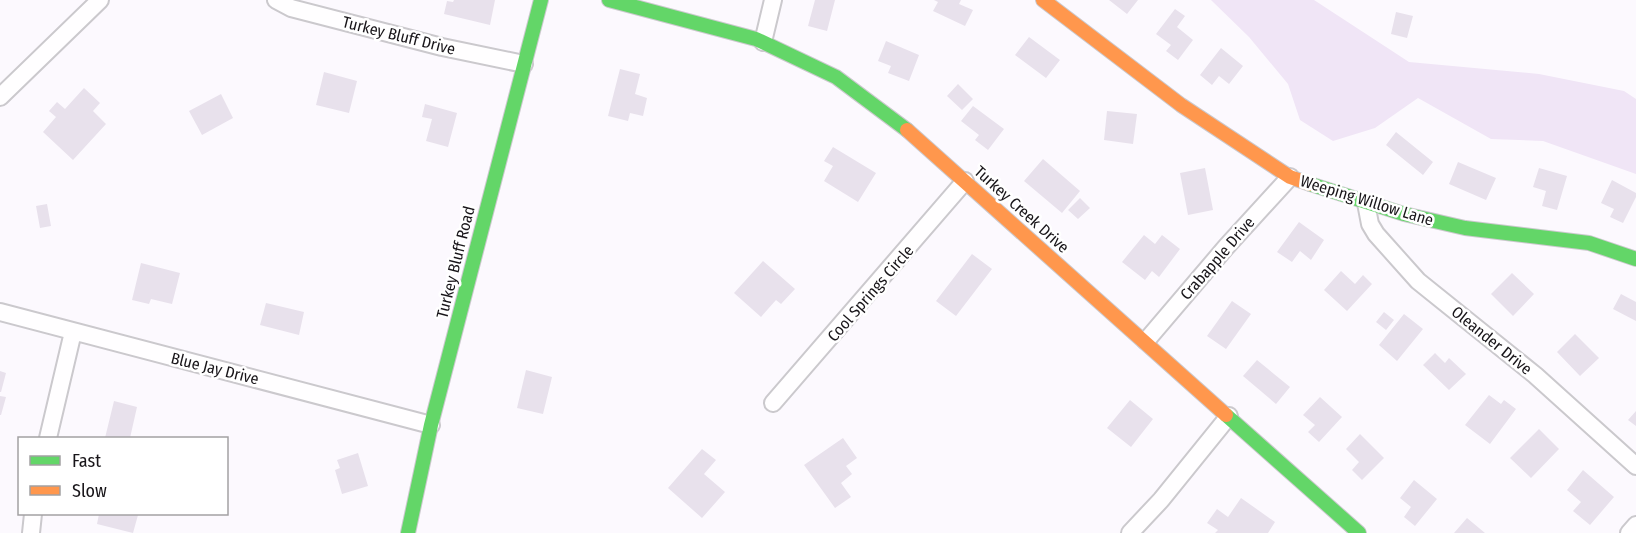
<svg xmlns="http://www.w3.org/2000/svg" width="1636" height="533" viewBox="0 0 1636 533" font-family="'Fira Sans Condensed',sans-serif">
	<rect width="100%" height="100%" fill="#fcf9fe"/>
	<path fill="#f0e5f6" d="M1211,0H1314L1409,62L1539,74L1624,91L1636,99V174L1543,141L1491,139L1418,98L1375,128L1333,141L1300,120L1288,84L1249,37Z"/>
	<path fill="#e8e1ec" d="M454,0H495L490,25L444,14L447,1L453,2Z
		M815,0H835L827,31L808,26Z
		M934,0H961L959,4L973,10L965,26L933,11L938,2Z
		M1109,0H1138L1127,14Z
		M1175,9L1185,16L1177,27L1193,40L1178,60L1166,51L1171,45L1156,34Z
		M1396,12L1413,16L1407,38L1391,34Z
		M1029,37L1060,60L1046,78L1015,55Z
		M886,41L919,55L909,81L888,73L891,66L878,61Z
		M1221,48L1243,66L1229,84L1219,76L1212,85L1200,75Z
		M620,69L640,74L635,94L647,98L643,116L630,113L628,121L608,116Z
		M324,72L357,81L349,113L316,105Z
		M958,84L973,99L962,110L947,96Z
		M84,88L100,103L93,111L106,124L73,160L43,132L56,117L49,111L57,102L65,109Z
		M221,94L233,118L202,135L189,111Z
		M425,104L457,113L448,147L426,141L432,119L422,117Z
		M973,106L1004,129L988,150L975,140L979,135L961,121Z
		M1107,111L1137,114L1133,144L1104,140Z
		M1396,132L1433,162L1423,175L1386,145Z
		M833,147L876,173L858,202L824,181L833,166L824,161Z
		M1043,159L1080,191L1062,213L1024,181Z
		M1458,162L1496,178L1486,200L1449,184Z
		M1205,168L1213,210L1188,215L1180,173Z
		M1539,168L1567,176L1557,210L1542,206L1546,191L1533,187Z
		M1612,180L1636,193V197L1623,223L1610,217L1614,209L1601,203Z
		M1080,198L1090,208L1078,219L1068,210Z
		M47,204L51,226L40,228L36,206Z
		M1299,222L1324,240L1311,260L1300,251L1292,262L1277,252Z
		M1144,235L1155,244L1162,235L1180,249L1159,277L1152,271L1145,280L1122,262Z
		M972,254L992,269L956,316L936,301Z
		M763,261L795,289L781,304L776,300L761,317L734,293Z
		M141,263L180,273L172,304L151,299L149,304L132,300Z
		M1341,271L1355,284L1363,275L1372,284L1347,311L1324,290Z
		M1512,273L1534,294L1513,316L1491,294Z
		M1621,294L1636,302V321L1613,309Z
		M1232,301L1251,314L1226,349L1207,336Z
		M266,303L304,312L299,335L260,325Z
		M1384,312L1394,320L1386,330L1376,322Z
		M1404,314L1423,329L1397,361L1379,345Z
		M1575,334L1599,358L1580,376L1557,352Z
		M1435,353L1445,363L1449,358L1466,374L1449,390L1423,365Z
		M1257,360L1290,387L1276,404L1243,376Z
		M526,370L552,377L543,414L517,408Z
		M0,371L6,373L1,392H0Z
		M1489,395L1501,404L1504,400L1516,409L1490,444L1465,425Z
		M0,396L6,397L1,415H0Z
		M1320,397L1342,417L1319,442L1308,432L1315,425L1303,415Z
		M1130,400L1153,419L1131,447L1107,428Z
		M114,401L137,407L130,438H105Z
		M1636,411V426L1628,420Z
		M1539,429L1559,449L1531,478L1510,458Z
		M1360,434L1384,458L1362,480L1352,470L1359,462L1346,449Z
		M843,438L857,458L846,466L852,474L841,483L851,497L835,508L804,465Z
		M702,449L716,460L704,474L725,492L702,518L668,488Z
		M358,453L368,486L342,494L335,470L340,468L337,460Z
		M1583,470L1614,497L1590,525L1573,511L1581,502L1567,490Z
		M1414,480L1437,499L1415,526L1404,517L1411,507L1400,498Z
		M1241,498L1275,522L1268,533H1215L1218,530L1207,523L1217,509L1228,517Z
		M99,514L138,515L133,533L97,524Z
		M1467,518L1485,533H1454Z"/>
	<g fill="none" stroke-linecap="round" stroke-linejoin="round">
		<g stroke="#cbc9cd" stroke-width="20">
			<path id="street" d="M276,0L291,8L442,47L524,64
				M763,42L773,0
				M0,97L100,0
				M1366,203L1370,224L1376,234L1418,281L1535,375L1636,466
				M0,312L431,425
				M1146,341L1226,247L1290,177
				M773,403L965,181
				M48,438L73,332
				M31,533L33,514
				M1130,533L1161,500L1229,416
				M1629,533L1636,525"/>
		</g>
		<g stroke="#cbc9cd" stroke-width="16">
			<path id="fast" d="M609,0L756,39L836,77L907,130
				M1310,184L1404,214L1465,228L1589,243L1636,259
				M1226,415L1359,533
				M408,533L431,425L541,0"/>
		</g>
		<g stroke="#cbc9cd" stroke-width="16">
			<path id="slow" d="M1043,0L1181,105L1290,177L1310,184
				M907,130L1226,415"/>
		</g>
		<use href="#street" stroke="#fffeff" stroke-width="16"/>
		<use href="#fast" stroke="#63d668" stroke-width="14"/>
		<use href="#slow" stroke="#ff974d" stroke-width="14"/>
	</g>
	<g text-anchor="middle" stroke-width="5" stroke-linejoin="round" paint-order="stroke">
		<g font-size="16" fill="#181519" stroke="#fff">
			<text transform="translate(399 35) rotate(14)" y="6">Turkey Bluff Drive</text>
			<text transform="translate(1367 200) rotate(17)" y="6">Weeping Willow Lane</text>
			<text transform="translate(1022 209) rotate(42)" y="6">Turkey Creek Drive</text>
			<text transform="translate(1217 258) rotate(-49)" y="6">Crabapple Drive</text>
			<text transform="translate(455 262) rotate(-76)" y="6">Turkey Bluff Road</text>
			<text transform="translate(870 293) rotate(-49)" y="6">Cool Springs Circle</text>
			<text transform="translate(1492 340) rotate(39)" y="6">Oleander Drive</text>
			<text transform="translate(215 368) rotate(14)" y="6">Blue Jay Drive</text>
		</g>
	</g>
	<rect x="18" y="437" width="210" height="78" fill="#ffffff" stroke="#a3a1a3" stroke-width="1.5"/>
	<rect x="30" y="456" width="30" height="9" fill="#63d668" stroke="#a3a1a3" stroke-width="1.5"/>
	<text x="72" y="467" font-size="18" fill="#181519">Fast</text>
	<rect x="30" y="486" width="30" height="9" fill="#ff974d" stroke="#a3a1a3" stroke-width="1.5"/>
	<text x="72" y="497" font-size="18" fill="#181519">Slow</text>
</svg>
